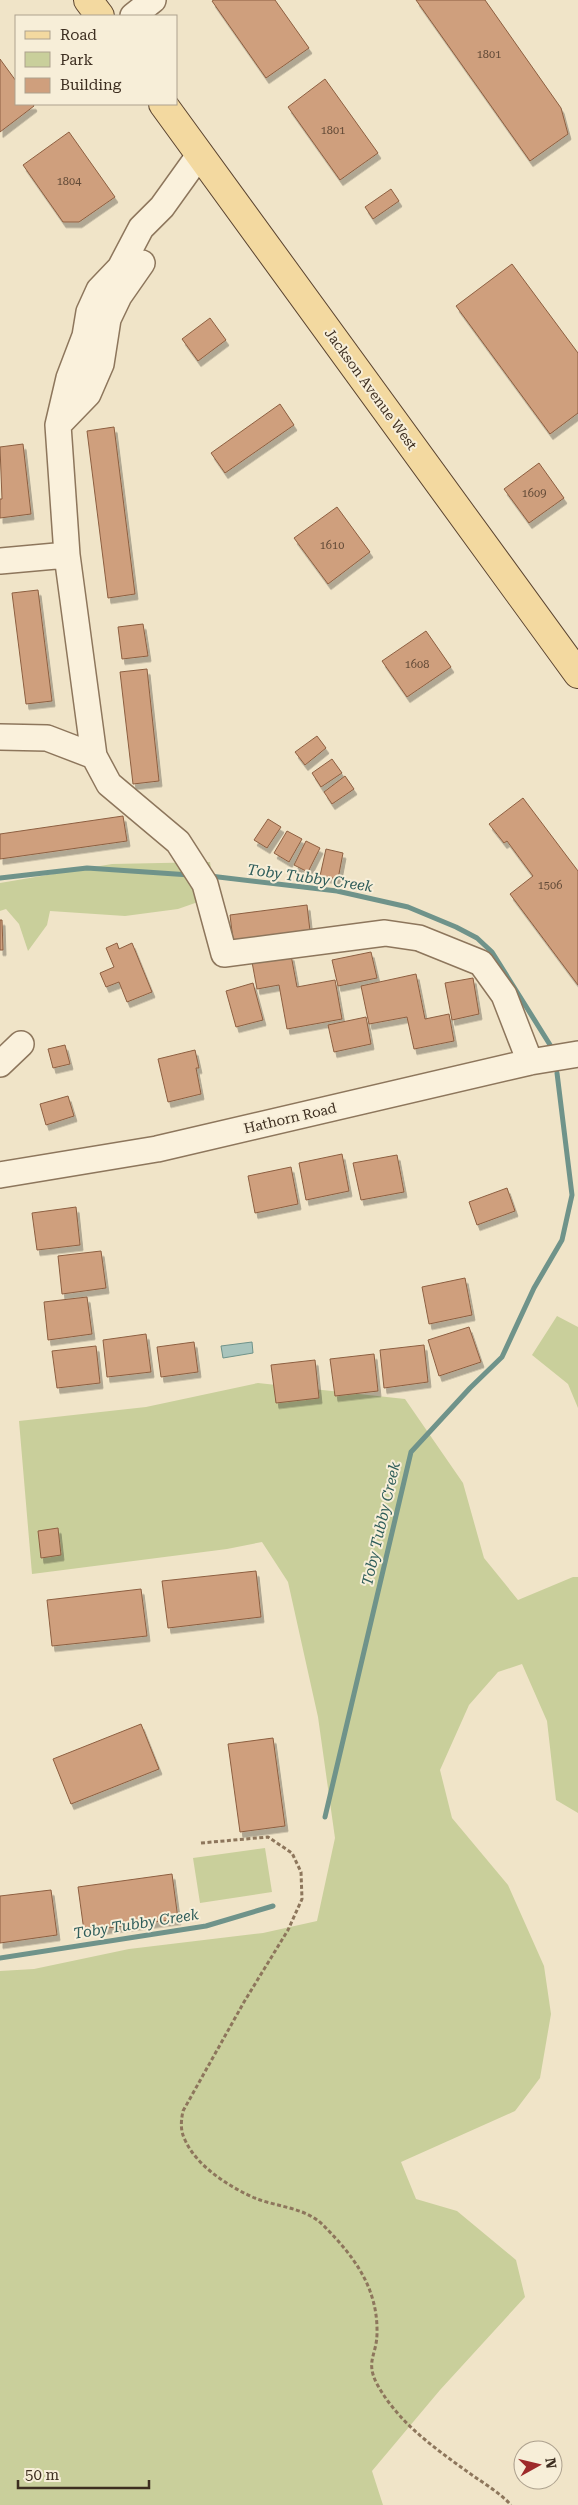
<svg xmlns="http://www.w3.org/2000/svg" width="578" height="2505" viewBox="0 0 578 2505" font-family="'Roboto Serif',serif">
	<defs>
		<filter id="shadow"><feDropShadow dx="3" dy="5.5" stdDeviation="0" flood-color="#0004"/></filter>
	</defs>
	<rect width="100%" height="100%" fill="#f0e4c8"/>
	<path fill="#c9cf9b" d="M210,862L215,896L178,909L125,916L50,911L47,925L28,951L19,924L6,909L0,911V883L112,864Z
		M557,1316L578,1327V1408L568,1384L532,1355Z
		M258,1383L405,1399L463,1483L484,1558L518,1600L573,1577H578V1813L556,1800L547,1721L522,1664L498,1672L469,1705L440,1770L452,1818L508,1885L544,1966L551,2014L540,2078L515,2111L401,2162L416,2199L457,2211L516,2260L525,2297L440,2390L372,2471L383,2505H0V1971L34,1969L129,1949L263,1933L317,1921L335,1838L318,1717L288,1582L262,1542L227,1549L32,1574L19,1421L146,1407Z
		M265,1848L272,1892L200,1903L193,1858Z"/>
	<path fill="#a9c4bc" stroke="#6f938a" d="M252,1342L253,1353L223,1358L221,1346Z"/>
	<g fill="none" stroke-linecap="round" stroke-linejoin="round">
		<path stroke="#6f938a" stroke-width="5" d="M210,876L337,891L408,907L456,927L477,938L492,952L552,1048
			M0,878L87,868L190,875
			M325,1817L411,1452L470,1388L502,1357L534,1288L562,1240L572,1195L557,1073
			M0,1958L206,1926L273,1906"/>
	</g>
	<path fill="#cf9f7d" stroke="#8d5f41" filter="url(#shadow)" d="M214,0H275L309,48L266,78L212,1Z
		M416,0H485L561,108L568,134L530,161Z
		M0,59L16,81V104H33L34,106L0,132Z
		M325,79L378,153L340,180L288,107Z
		M69,132L115,197L79,222H63L23,165Z
		M391,189L399,201L373,219L365,207Z
		M512,264L578,353V413L550,434L456,306Z
		M210,318L226,340L198,361L182,339Z
		M280,404L294,425L225,473L211,453Z
		M114,427L135,594L108,598L87,431Z
		M23,444L31,514L0,518V499H2L0,447Z
		M539,463L564,498L529,523L504,489Z
		M337,507L370,552L328,584L294,538Z
		M38,590L52,701L26,704L12,593Z
		M143,624L148,656L122,659L118,627Z
		M426,631L451,667L407,697L382,661Z
		M147,669L159,781L133,784L120,672Z
		M317,736L326,748L305,765L295,752Z
		M332,759L342,773L321,787L312,773Z
		M345,776L354,789L332,804L324,792Z
		M523,798L578,871V985L510,894L533,876L507,841L504,843L489,824Z
		M123,816L127,841L0,859V834Z
		M268,819L281,827L267,848L254,840Z
		M287,831L302,839L289,862L274,853Z
		M306,841L320,848L308,872L294,865Z
		M326,849L343,853L338,879L320,876Z
		M307,905L310,931L233,940L230,915Z
		M0,920H2L3,950H0Z
		M117,943L119,949L132,943L152,992L127,1002L119,982L106,987L100,973L114,967L106,948Z
		M371,952L377,978L338,986L332,960Z
		M291,955L297,987L335,980L342,1019L287,1029L279,985L257,989L252,962Z
		M416,974L425,1019L449,1014L454,1041L414,1049L407,1017L369,1024L361,986Z
		M473,978L479,1014L452,1020L445,983Z
		M253,983L263,1020L236,1027L226,991Z
		M366,1017L371,1044L334,1052L328,1025Z
		M65,1045L70,1064L53,1068L48,1049Z
		M195,1050L199,1068H196L201,1094L168,1102L158,1059Z
		M68,1096L74,1116L46,1125L40,1104Z
		M342,1154L349,1191L306,1200L299,1163Z
		M397,1155L404,1192L361,1200L353,1163Z
		M291,1167L298,1204L255,1213L248,1176Z
		M507,1188L515,1211L477,1225L469,1202Z
		M76,1207L80,1245L37,1250L32,1213Z
		M101,1251L106,1288L62,1294L58,1256Z
		M465,1278L472,1315L429,1324L422,1287Z
		M87,1297L92,1334L48,1340L44,1302Z
		M469,1327L481,1362L439,1376L428,1340Z
		M146,1334L151,1372L107,1377L103,1340Z
		M194,1342L198,1372L161,1377L157,1347Z
		M424,1345L428,1382L384,1388L380,1350Z
		M96,1346L100,1383L57,1388L52,1351Z
		M374,1354L378,1391L335,1396L330,1359Z
		M315,1360L319,1398L276,1403L271,1365Z
		M58,1528L61,1555L41,1558L38,1531Z
		M256,1571L261,1617L168,1628L162,1581Z
		M141,1589L147,1636L52,1646L47,1600Z
		M141,1724L159,1769L71,1804L53,1759Z
		M273,1738L285,1826L240,1832L228,1744Z
		M172,1874L178,1919L84,1931L78,1887Z
		M51,1890L57,1935L0,1943V1896Z"/>
	<g fill="none" stroke-linecap="round" stroke-linejoin="round">
		<g stroke="#8d765c" stroke-width="28">
			<path id="minor" d="M133,16L153,0
				M200,154L162,207L141,228L120,268L99,290L89,312L85,336L69,378L58,425L67,555L94,756L109,784L178,842L205,884L224,954L385,933L419,938L481,963L504,995L530,1062
				M58,425L88,394L101,364L108,319L119,296L142,263
				M0,561L67,555
				M0,737L47,738L94,756
				M0,1064L21,1044
				M0,1175L157,1149L530,1062L578,1054"/>
		</g>
		<g stroke="#5b4430" stroke-width="30">
			<path id="major" d="M88,0L100,16
				M163,104L578,674"/>
		</g>
		<path stroke="#8d765c" stroke-width="3" stroke-dasharray="4 2.5" stroke-linecap="butt" d="M201,1843L268,1837L292,1853L301,1872L302,1899L288,1930L244,2002L183,2111C181,2121 180,2130 185,2140C197,2167 231,2188 257,2199C279,2207 306,2208 323,2225C354,2256 378,2288 377,2333C377,2355 365,2361 377,2384C399,2424 436,2449 472,2475C485,2484 500,2493 511,2505"/>
		<use href="#minor" stroke="#faf1dc" stroke-width="25"/>
		<use href="#major" stroke="#f3d9a0" stroke-width="28"/>
	</g>
	<g text-anchor="middle" stroke-width="4" stroke-linejoin="round" paint-order="stroke">
		<g font-size="11" fill="#624a37">
			<text x="489" y="58">1801</text>
			<text x="333" y="134">1801</text>
			<text x="69" y="185">1804</text>
			<text x="534" y="497">1609</text>
			<text x="332" y="549">1610</text>
			<text x="417" y="668">1608</text>
			<text x="550" y="889">1506</text>
		</g>
		<g font-size="14" fill="#3d2e20" stroke="#f7eed8">
			<text transform="translate(371 389) rotate(54)" y="5">Jackson Avenue West</text>
			<text transform="translate(290 1118) rotate(-13)" y="5">Hathorn Road</text>
		</g>
		<g font-size="15" font-style="italic" fill="#2f5d5a" stroke="#f7eed8">
			<text transform="translate(310 878) rotate(8)" y="5">Toby Tubby Creek</text>
			<text transform="translate(381 1524) rotate(-77)" y="5">Toby Tubby Creek</text>
			<text transform="translate(136 1924) rotate(-9)" y="5">Toby Tubby Creek</text>
		</g>
	</g>
	<rect x="15" y="15" width="162" height="90" fill="#f7eed8" stroke="#ada18e"/>
	<rect x="25" y="31" width="25" height="8" fill="#f3d9a0" stroke="#ada18e"/>
	<text x="60" y="40" font-size="15" fill="#3d2e20">Road</text>
	<rect x="25" y="52" width="25" height="15" fill="#c9cf9b" stroke="#ada18e"/>
	<text x="60" y="65" font-size="15" fill="#3d2e20">Park</text>
	<rect x="25" y="78" width="25" height="15" fill="#cf9f7d" stroke="#ada18e"/>
	<text x="60" y="90" font-size="15" fill="#3d2e20">Building</text>
	<g transform="translate(538 2465) rotate(82)"><circle r="24" fill="#f7eed8" stroke="#ada18e"/>
	<path d="M0-4L9 19L0 12L-9 19Z" fill="#9e2a2b"/>
	<text y="-8" font-size="14" font-weight="bold" text-anchor="middle" fill="#3d2e20">N</text>
	</g>
	<path d="M18 2480v8h131v-8" fill="none" stroke="#3d2e20" stroke-width="2.5"/>
	<text x="25" y="2480" font-size="15" fill="#3d2e20" stroke="#f7eed8" stroke-width="4" paint-order="stroke">50 m</text>
</svg>
